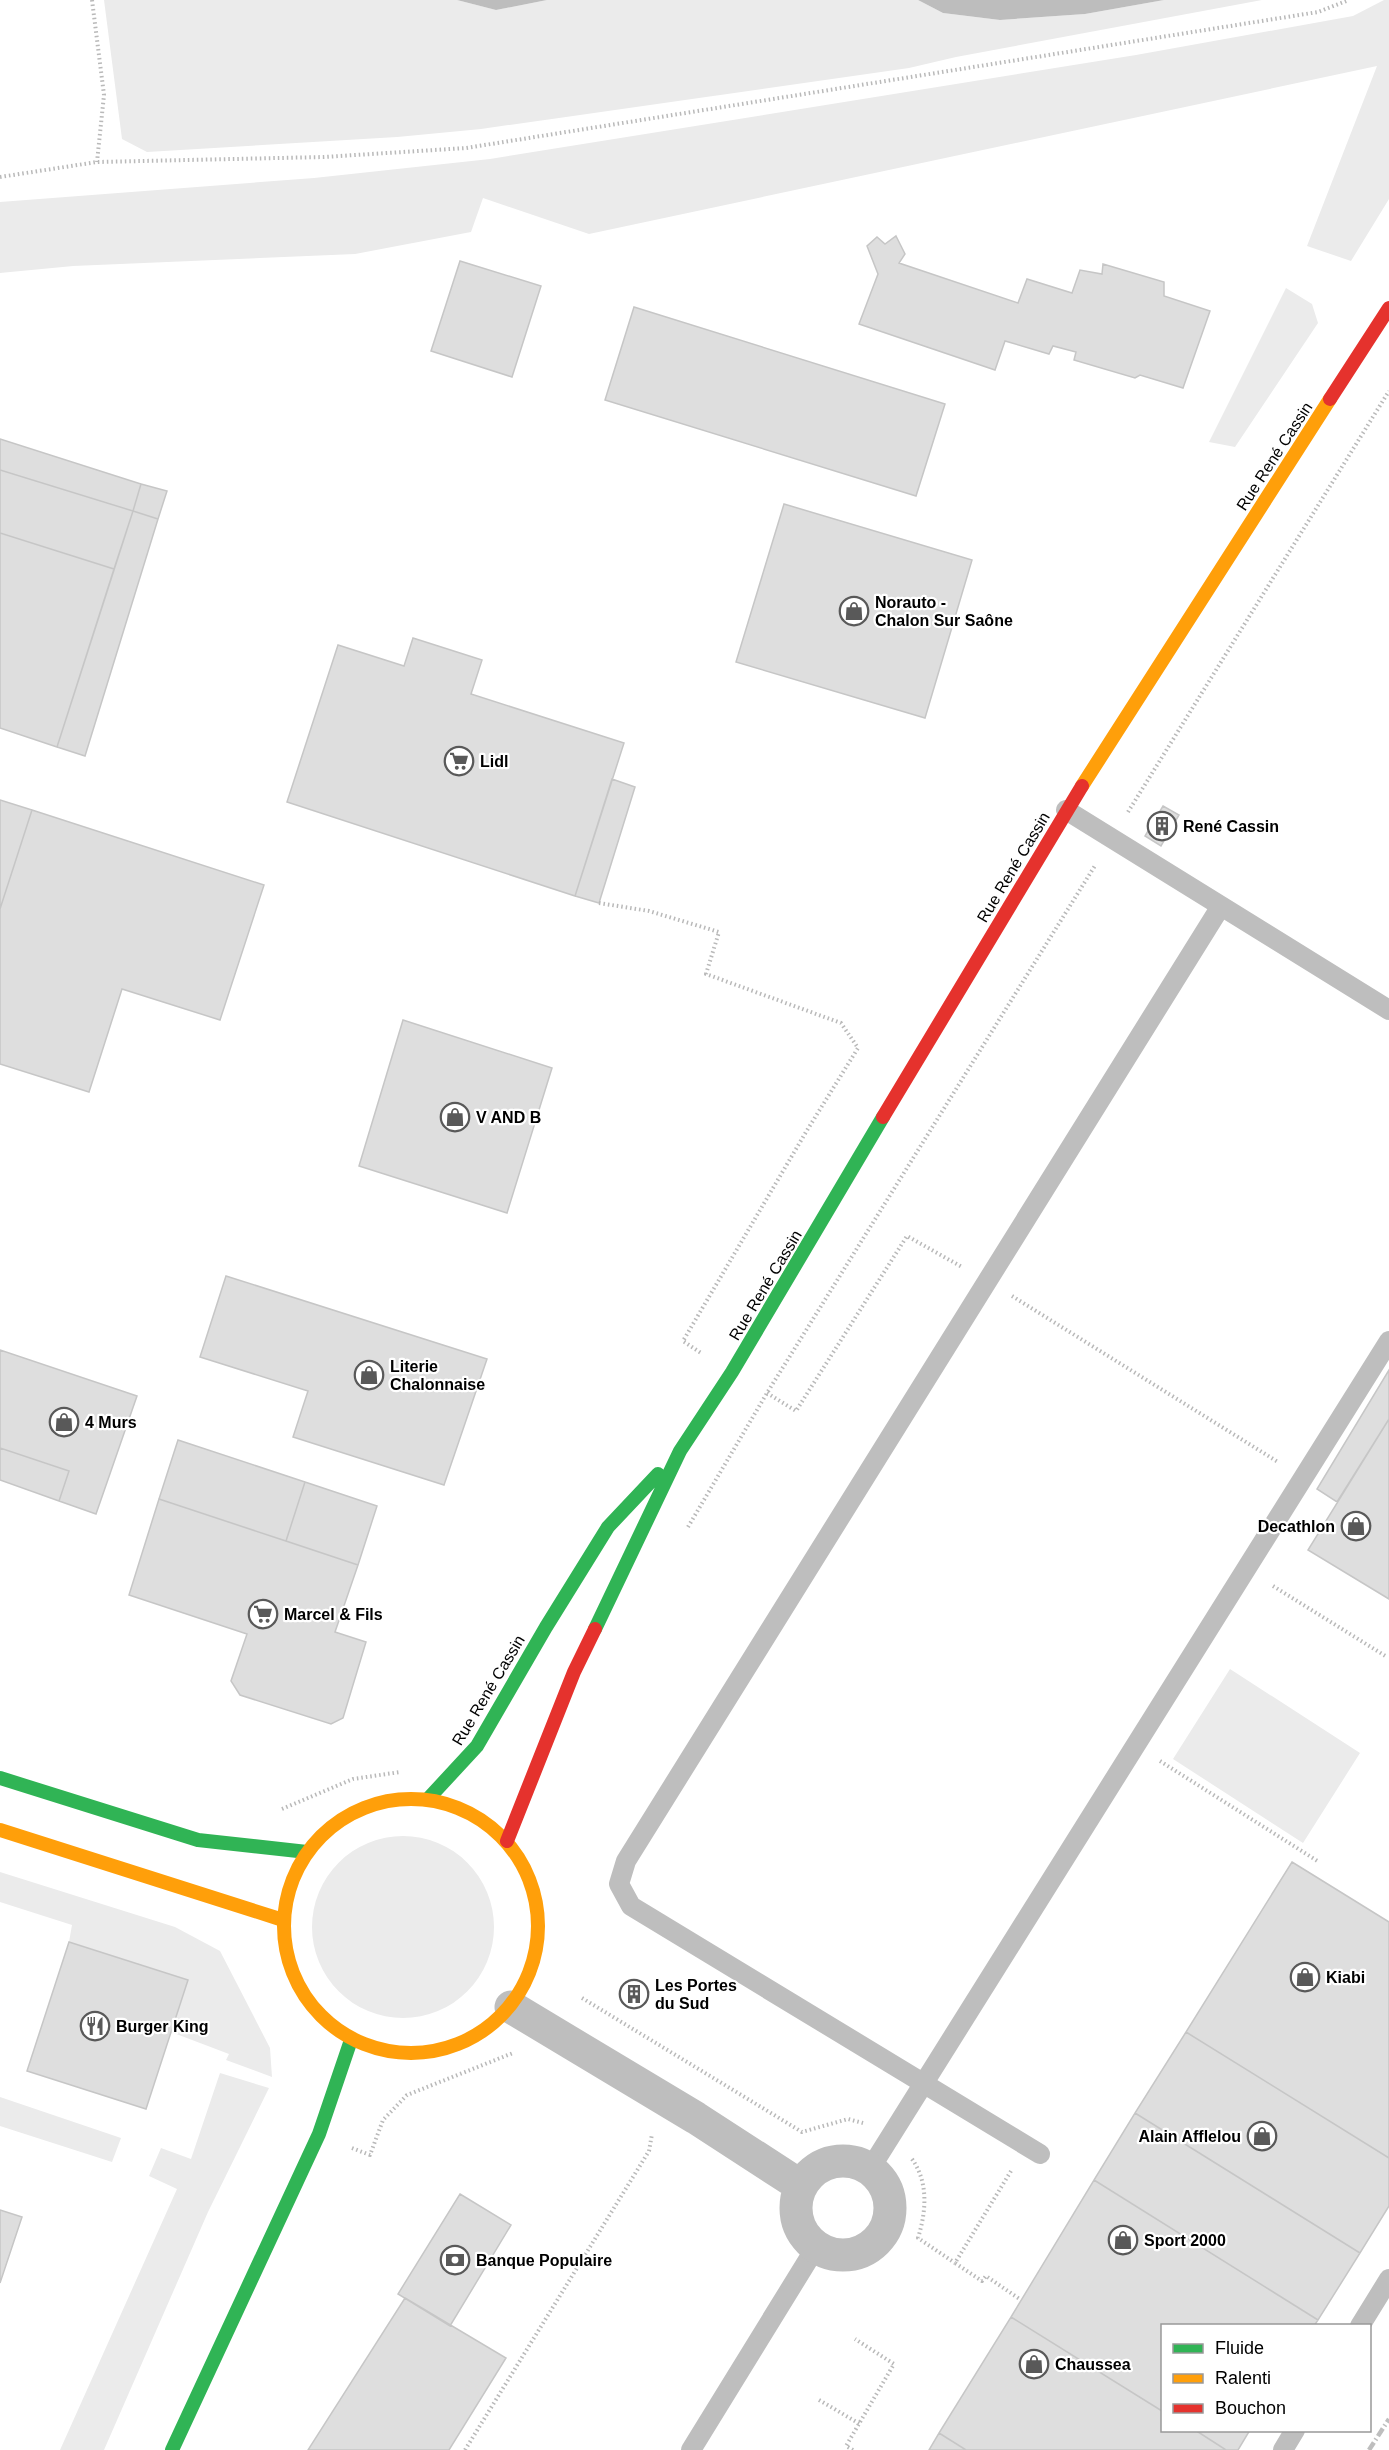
<svg xmlns="http://www.w3.org/2000/svg" width="1389" height="2450" viewBox="0 0 1389 2450" font-family="Arial,sans-serif">
	<rect width="100%" height="100%" fill="#fff"/>
	<path fill="#ebebeb" d="M104,0H457L496,10L547,0H918L943,13L1000,20L1085,14L1164,0H1262L956,57L909,68L481,129L397,137L147,152L122,139Z
		M1384,0H1389V199L1351,261L1307,246L1377,66L589,234L483,198L471,232L355,254L73,266L0,273V202L314,178L490,159L1136,55L1353,16Z
		M1286,288L1312,304L1318,323L1235,447L1209,442Z
		M1230,1669L1360,1753L1303,1843L1173,1759Z
		M312 1927a91 91 0 1 1 182 0a91 91 0 1 1-182 0Z
		M0,1872L175,1927L220,1951L270,2048L272,2077L226,2060L229,2054L171,2032L187,1980L69,1942L72,1925L0,1902Z
		M220,2073L269,2088L208,2212L104,2450H60L177,2189L149,2176L161,2148L191,2159Z
		M0,2097L121,2138L112,2162L0,2126Z"/>
	<path fill="#bdbdbd" d="M457,0H547L496,10Z
		M918,0H1164L1085,14L1000,20L943,13Z"/>
	<path fill="#dedede" stroke="#c6c6c6" stroke-width="1.5" d="M896,236L905,254L899,263L1018,303L1027,279L1072,293L1080,270L1102,274L1103,264L1164,282V296L1210,311L1183,388L1140,375L1135,378L1074,360L1076,352L1053,346L1049,354L1005,341L995,370L859,324L878,274L867,246L877,237L885,244Z
		M460,261L541,286L512,377L431,351Z
		M634,307L945,404L916,496L605,400Z
		M0,439L141,484L133,511L0,470Z
		M0,470L133,511L114,569L0,533Z
		M141,484L167,491L158,519L133,511Z
		M784,504L972,560L925,718L736,662Z
		M133,511L158,519L85,756L57,747Z
		M0,533L114,569L57,747L0,728Z
		M413,638L482,660L471,694L624,743L575,896L287,802L338,645L404,666Z
		M612,779L635,787L599,903L575,896Z
		M0,800L32,810L0,909Z
		M1163,806L1179,815L1161,846L1145,836Z
		M32,810L264,885L220,1020L122,989L89,1092L0,1064V909Z
		M403,1020L552,1068L507,1213L359,1166Z
		M226,1276L487,1359L444,1485L293,1437L308,1391L200,1357Z
		M0,1350L137,1396L96,1514L59,1501L69,1471L0,1448Z
		M1389,1370V1419L1337,1502L1317,1489Z
		M1389,1419V1599L1308,1550Z
		M178,1440L305,1482L286,1541L159,1499Z
		M0,1448L69,1471L59,1501L0,1480Z
		M305,1482L377,1506L358,1565L286,1541Z
		M159,1499L358,1565L335,1632L366,1642L343,1718L331,1724L240,1695L231,1681L247,1634L129,1595Z
		M1292,1862L1389,1922V2158L1186,2032Z
		M69,1942L188,1980L146,2109L27,2071Z
		M629,1980L649,1992L641,2007L620,1995Z
		M1186,2032L1389,2158V2206L1360,2253L1135,2113Z
		M1135,2113L1360,2253L1318,2320L1094,2180Z
		M1094,2180L1318,2320L1314,2326H1162V2411L1011,2317Z
		M460,2194L511,2225L450,2326L398,2294Z
		M0,2210L22,2217L0,2283Z
		M405,2298L506,2358L449,2450H308Z
		M1011,2317L1162,2411V2430H1195L1226,2450H966L939,2433Z
		M1195,2430H1250L1238,2450H1226Z
		M939,2433L966,2450H929Z"/>
	<g fill="none" stroke-linecap="round" stroke-linejoin="round">
		<path stroke="#b9b9b9" stroke-width="4" stroke-dasharray="1.5 3" stroke-linecap="butt" d="M92,0L104,95L97,162
			M0,177L97,162L324,157L466,148L1318,12L1349,0
			M1128,812L1389,391
			M599,903L649,911L719,932L706,974L841,1023L858,1048L806,1132L683,1341L701,1353
			M1012,1296L1278,1462
			M767,1393L796,1411L907,1236L962,1267
			M688,1527L767,1393L1096,864
			M1273,1586L1387,1657
			M1160,1761L1319,1862
			M282,1809L353,1779L400,1772
			M582,1998L802,2132L848,2119L863,2123
			M352,2148L370,2155L383,2120L407,2095L513,2053
			M912,2159C929,2183 926,2212 918,2238L955,2263
			M1011,2171L955,2263L982,2281L986,2276L1021,2300
			M819,2400L860,2424
			M465,2450L649,2151L652,2134
			M853,2450L846,2446L894,2364L855,2339"/>
		<path stroke="#bebebe" stroke-width="20" d="M1066,810L1389,1010
			M1040,2154L631,1906L619,1884L626,1861L1221,906
			M870,2169L1389,1341
			M1360,2326L1389,2279
			M691,2450L816,2247
			M1283,2450L1295,2430"/>
		<path stroke="#bebebe" stroke-width="33" d="M511,2007L696,2118L801,2186
			M796 2208a47 47 0 1 1 94 0a47 47 0 1 1-94 0Z"/>
		<path stroke="#30b455" stroke-width="14" d="M595,1629L680,1451L732,1372L883,1117
			M0,1778L198,1840L307,1852
			M428,1799L477,1746L546,1627L608,1527L658,1474
			M172,2450L319,2134L351,2040"/>
		<path stroke="#ff9f0a" stroke-width="14" d="M1082,786L1330,399
			M284 1926a127 127 0 1 1 254 0a127 127 0 1 1-254 0Z
			M0,1830L283,1920"/>
		<path stroke="#e5322d" stroke-width="14" d="M1330,399L1389,308
			M883,1117L1082,786
			M507,1841L574,1672L595,1629"/>
		<path stroke="#bebebe" stroke-width="4.5" stroke-dasharray="9 3 1.5 3" stroke-linecap="butt" d="M1369,2450L1389,2419"/>
	</g>
	<defs>
		<g id="shop-ring" transform="scale(1.5)"><circle r="9.5" fill="#fff" stroke="#595959" stroke-width="1.5"/><path d="M-5-2.5h2.3a2.7 3.5 0 0 1 5.4 0H5L5.5 6h-11ZM-1.5-2.5h3a1.5 2.3 0 0 0-3 0Z" fill="#595959"/></g>
		<g id="supermarket-ring" transform="scale(1.5)"><circle r="9.5" fill="#fff" stroke="#595959" stroke-width="1.5"/><path d="M-6-5.5h2.5l.6 2H6L4.5 2H-2.5L-4.4-4H-6ZM-1.5 3.2a1.3 1.3 0 1 0 .1 0ZM3 3.2a1.3 1.3 0 1 0 .1 0Z" fill="#595959"/></g>
		<g id="building-ring" transform="scale(1.5)"><circle r="9.5" fill="#fff" stroke="#595959" stroke-width="1.5"/><path d="M-4-6H4V6H1V3H-1V6H-4ZM-2.5-4.3h1.7v1.8h-1.7ZM.8-4.3h1.7v1.8H.8ZM-2.5-1h1.7V.8h-1.7ZM.8-1h1.7V.8H.8Z" fill="#595959"/></g>
		<g id="restaurant-ring" transform="scale(1.5)"><circle r="9.5" fill="#fff" stroke="#595959" stroke-width="1.5"/><path d="M-5-6h1v4h1v-4h1v4h1v-4h1v5L-1.5 .5V6h-2V.5L-5-1ZM5-6V6H3V1.5H1.5Q1.5-4 5-6Z" fill="#595959"/></g>
		<g id="bank-ring" transform="scale(1.5)"><circle r="9.5" fill="#fff" stroke="#595959" stroke-width="1.5"/><path d="M-6-4H6V4H-6ZM0-2.3a2.3 2.3 0 1 0 0 4.6a2.3 2.3 0 1 0 0-4.6Z" fill="#595959"/></g>
	</defs>
	<g fill-rule="evenodd">
		<use href="#shop-ring" x="854" y="611"/>
		<use href="#supermarket-ring" x="459" y="761"/>
		<use href="#building-ring" x="1162" y="826"/>
		<use href="#shop-ring" x="455" y="1117"/>
		<use href="#shop-ring" x="369" y="1375"/>
		<use href="#shop-ring" x="64" y="1422"/>
		<use href="#shop-ring" x="1356" y="1526"/>
		<use href="#supermarket-ring" x="263" y="1614"/>
		<use href="#shop-ring" x="1305" y="1977"/>
		<use href="#building-ring" x="634" y="1994"/>
		<use href="#restaurant-ring" x="95" y="2026"/>
		<use href="#shop-ring" x="1262" y="2136"/>
		<use href="#shop-ring" x="1123" y="2240"/>
		<use href="#bank-ring" x="455" y="2260"/>
		<use href="#shop-ring" x="1034" y="2364"/>
	</g>
	<g text-anchor="middle" stroke-width="4.5" stroke-linejoin="round" paint-order="stroke">
		<g font-size="16" fill="#000" stroke="#fff">
			<text transform="translate(1274 456) rotate(-57)" y="6">Rue René Cassin</text>
			<text transform="translate(1013 867) rotate(-59)" y="6">Rue René Cassin</text>
			<text transform="translate(765 1285) rotate(-59)" y="6">Rue René Cassin</text>
			<text transform="translate(488 1690) rotate(-59)" y="6">Rue René Cassin</text>
		</g>
		<g font-size="16" font-weight="bold" fill="#000" stroke="#fff" text-anchor="start">
			<text x="875" y="608">Norauto -<tspan x="875" dy="18">Chalon Sur Saône</tspan></text>
			<text x="480" y="767">Lidl</text>
			<text x="1183" y="832">René Cassin</text>
			<text x="476" y="1123">V AND B</text>
			<text x="390" y="1372">Literie<tspan x="390" dy="18">Chalonnaise</tspan></text>
			<text x="85" y="1428">4 Murs</text>
			<text x="1335" y="1532" text-anchor="end">Decathlon</text>
			<text x="284" y="1620">Marcel &amp; Fils</text>
			<text x="1326" y="1983">Kiabi</text>
			<text x="655" y="1991">Les Portes<tspan x="655" dy="18">du Sud</tspan></text>
			<text x="116" y="2032">Burger King</text>
			<text x="1241" y="2142" text-anchor="end">Alain Afflelou</text>
			<text x="1144" y="2246">Sport 2000</text>
			<text x="476" y="2266">Banque Populaire</text>
			<text x="1055" y="2370">Chaussea</text>
		</g>
	</g>
	<rect x="1161" y="2324" width="210" height="108" fill="#ffffff" stroke="#999999" stroke-width="1.5"/>
	<rect x="1173" y="2344" width="30" height="9" fill="#30b455" stroke="#999999" stroke-width="1.5"/>
	<text x="1215" y="2354" font-size="18" fill="#000000">Fluide</text>
	<rect x="1173" y="2374" width="30" height="9" fill="#ff9f0a" stroke="#999999" stroke-width="1.5"/>
	<text x="1215" y="2384" font-size="18" fill="#000000">Ralenti</text>
	<rect x="1173" y="2404" width="30" height="9" fill="#e5322d" stroke="#999999" stroke-width="1.5"/>
	<text x="1215" y="2414" font-size="18" fill="#000000">Bouchon</text>
</svg>
